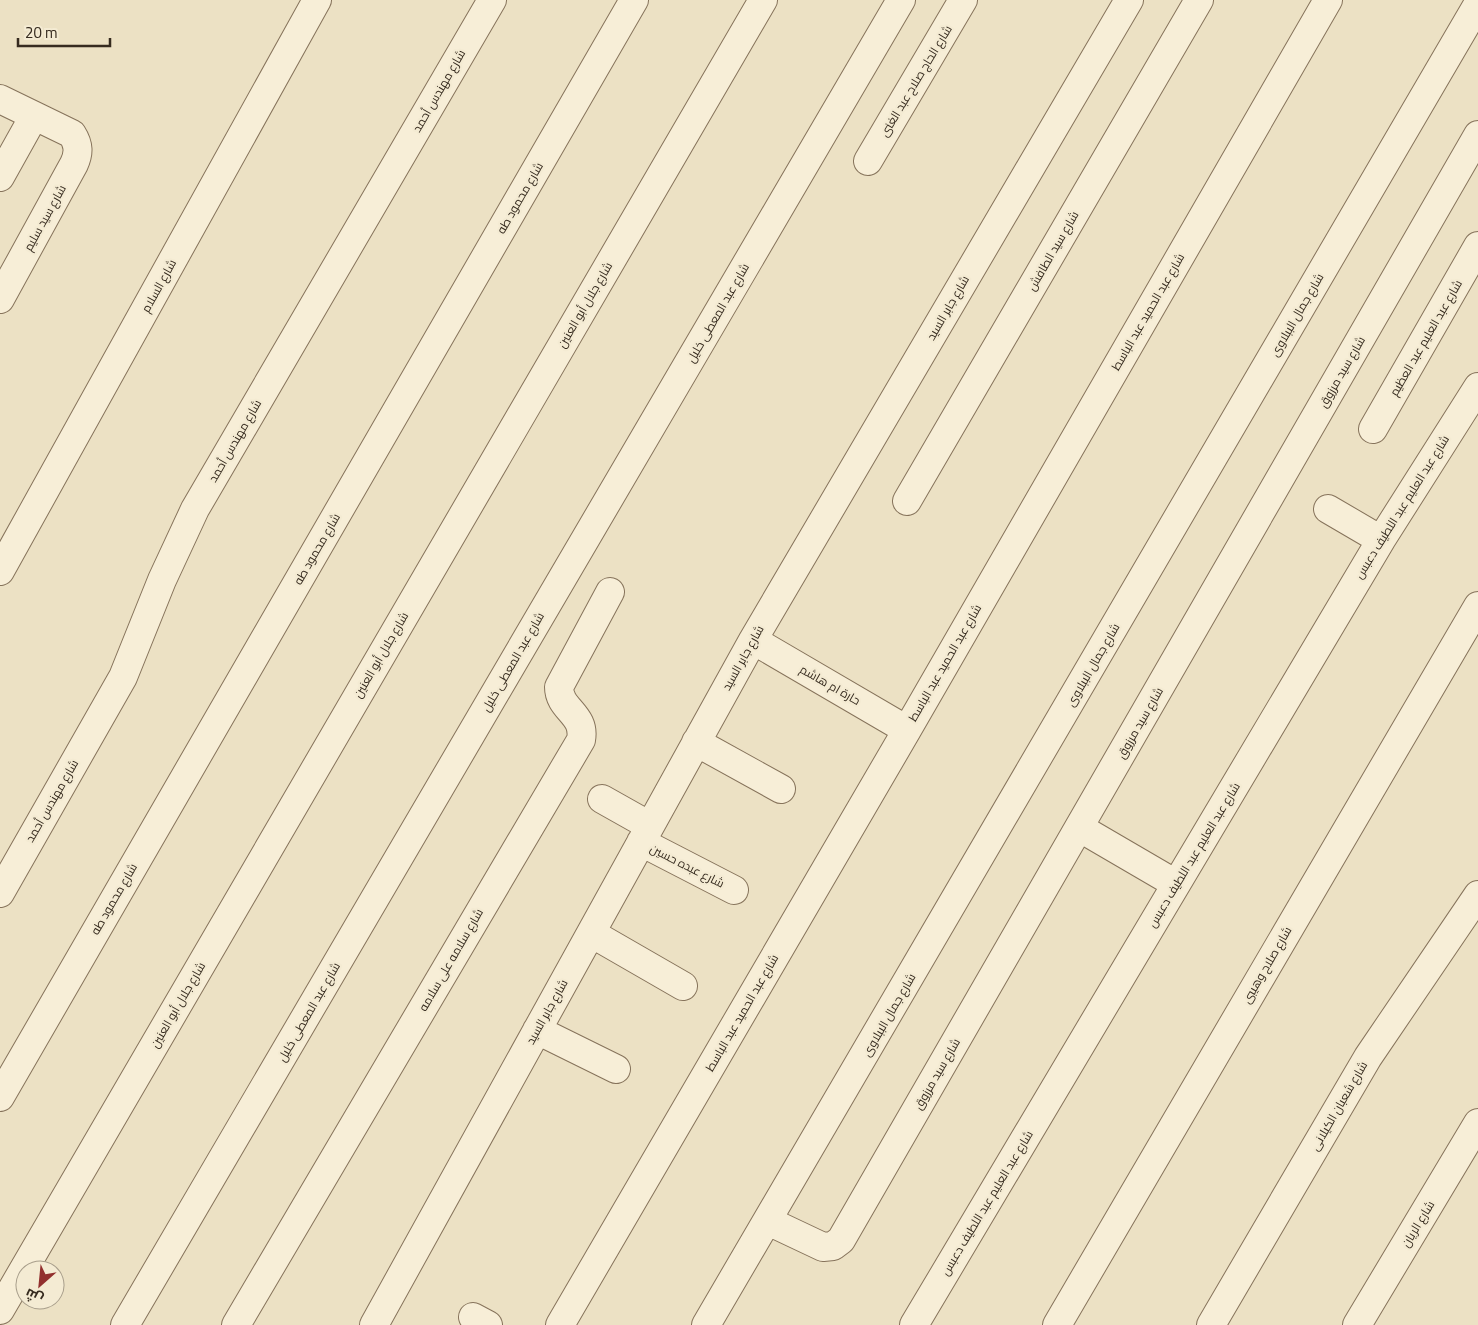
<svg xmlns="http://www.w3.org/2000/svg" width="1478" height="1325" viewBox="0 0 1478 1325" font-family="Georgia,Cairo,serif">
	<rect width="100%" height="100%" fill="#ece1c4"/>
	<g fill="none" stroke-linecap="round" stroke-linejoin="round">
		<g stroke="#86735b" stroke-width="30">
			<path id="street" d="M0,99L72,134C79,145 79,153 74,164L0,299
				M868,161L963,0
				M0,177L34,116
				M1373,429L1478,246
				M907,501L1199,0
				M1328,509L1381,540
				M0,571L317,0
				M753,640L907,730
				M696,742L781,789
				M602,799L650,826
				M1080,828L1176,884
				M641,842L734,890
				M0,893L123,677L162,580L195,509L492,0
				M591,933L683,986
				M537,1030L616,1069
				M0,1097L634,0
				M768,1221L823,1247L833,1246L841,1240L1478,135
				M0,1310L763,0
				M473,1317L488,1325
				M125,1325L901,0
				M236,1325L581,740C586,714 559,710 559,687L610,592
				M374,1325L753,640L1129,0
				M560,1325L907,730L1328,0
				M706,1325L1478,4
				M914,1325L1381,540L1478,387
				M1057,1325L1478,606
				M1211,1325L1368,1057L1478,895
				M1357,1325L1478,1123"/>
		</g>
		<use href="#street" stroke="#f7eed7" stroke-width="28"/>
	</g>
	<g text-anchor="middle" stroke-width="4.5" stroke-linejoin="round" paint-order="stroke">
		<g font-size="12" fill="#362b1f" stroke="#f4ebd3">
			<text transform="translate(916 81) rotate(-59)" y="4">شارع الحاج صلاح عبد الغنى</text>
			<text transform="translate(439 91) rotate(-60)" y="4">شارع مهندس أحمد</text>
			<text transform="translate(520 198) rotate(-60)" y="4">شارع محمود طه</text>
			<text transform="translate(45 218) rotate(-61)" y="4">شارع سيد سليم</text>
			<text transform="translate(1053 251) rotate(-60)" y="4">شارع سيد الطافش</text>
			<text transform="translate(159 286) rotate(-61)" y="4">شارع السلام</text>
			<text transform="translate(585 305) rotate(-60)" y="4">شارع جلال أبو العنين</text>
			<text transform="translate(948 308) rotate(-60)" y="4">شارع جابر السيد</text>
			<text transform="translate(1148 312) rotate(-60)" y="4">شارع عبد الحميد عبد الباسط</text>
			<text transform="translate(718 313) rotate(-60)" y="4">شارع عبد المعطى خليل</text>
			<text transform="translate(1297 315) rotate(-60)" y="4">شارع جمال الببلاوى</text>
			<text transform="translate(1426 338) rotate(-60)" y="4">شارع عبد العليم عبد العظيم</text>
			<text transform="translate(1342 372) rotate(-60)" y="4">شارع سيد مرزوق</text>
			<text transform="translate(235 441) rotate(-60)" y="4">شارع مهندس أحمد</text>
			<text transform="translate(1402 507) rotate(-58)" y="4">شارع عبد العليم عبد اللطيف دعبس</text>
			<text transform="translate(317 549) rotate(-60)" y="4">شارع محمود طه</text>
			<text transform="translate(381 655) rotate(-60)" y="4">شارع جلال أبو العنين</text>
			<text transform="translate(743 658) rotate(-61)" y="4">شارع جابر السيد</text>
			<text transform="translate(513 662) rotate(-60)" y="4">شارع عبد المعطى خليل</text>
			<text transform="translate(945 663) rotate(-60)" y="4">شارع عبد الحميد عبد الباسط</text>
			<text transform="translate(1093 665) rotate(-60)" y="4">شارع جمال الببلاوى</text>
			<text transform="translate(830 685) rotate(30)" y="4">حارة ام هاشم</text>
			<text transform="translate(1140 723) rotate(-60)" y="4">شارع سيد مرزوق</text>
			<text transform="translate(52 801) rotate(-60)" y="4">شارع مهندس أحمد</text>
			<text transform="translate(1194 855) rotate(-59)" y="4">شارع عبد العليم عبد اللطيف دعبس</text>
			<text transform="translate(687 866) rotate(27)" y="4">شارع عبده حسين</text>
			<text transform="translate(114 899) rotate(-60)" y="4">شارع محمود طه</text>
			<text transform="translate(451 960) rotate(-60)" y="4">شارع سلامه على سلامه</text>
			<text transform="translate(1267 965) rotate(-60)" y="4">شارع صلاح وهيبى</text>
			<text transform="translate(178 1005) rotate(-60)" y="4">شارع جلال أبو العنين</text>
			<text transform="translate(309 1012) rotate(-60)" y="4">شارع عبد المعطى خليل</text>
			<text transform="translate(547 1012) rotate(-61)" y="4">شارع جابر السيد</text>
			<text transform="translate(742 1013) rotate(-60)" y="4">شارع عبد الحميد عبد الباسط</text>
			<text transform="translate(889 1015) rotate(-60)" y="4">شارع جمال الببلاوى</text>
			<text transform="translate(937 1074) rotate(-60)" y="4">شارع سيد مرزوق</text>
			<text transform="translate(1339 1106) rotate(-60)" y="4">شارع شعبان الكيلانى</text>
			<text transform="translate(987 1203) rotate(-59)" y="4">شارع عبد العليم عبد اللطيف دعبس</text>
			<text transform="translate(1418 1224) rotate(-59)" y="4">شارع الريان</text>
		</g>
	</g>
	<g transform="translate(40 1285) rotate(207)"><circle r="24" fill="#f4ebd3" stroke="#a89e8b"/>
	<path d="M0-4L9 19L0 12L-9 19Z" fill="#92302e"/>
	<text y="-8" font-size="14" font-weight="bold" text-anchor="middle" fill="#362b1f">ش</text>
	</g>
	<path d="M18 38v8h92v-8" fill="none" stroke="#362b1f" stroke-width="2.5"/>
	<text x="25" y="38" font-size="15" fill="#362b1f" stroke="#f4ebd3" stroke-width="4" paint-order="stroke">20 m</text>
</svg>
